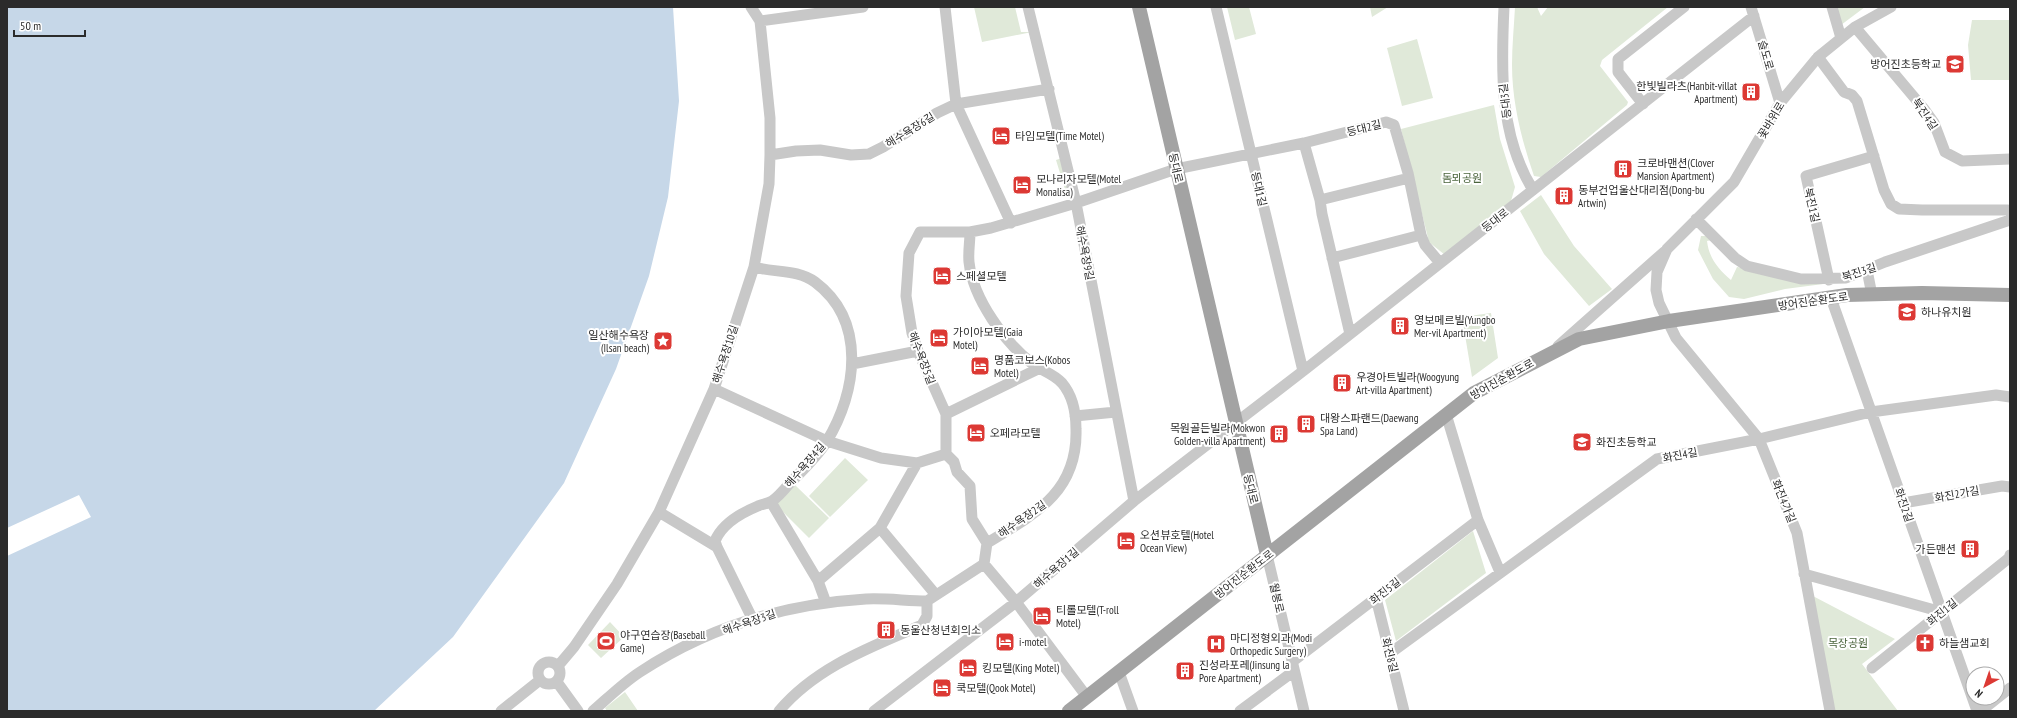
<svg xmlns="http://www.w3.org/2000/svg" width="2017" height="718" viewBox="0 0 2017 718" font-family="'PT Sans Narrow','Noto Sans KR',sans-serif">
	<rect width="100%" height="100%" fill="#fff"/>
	<path fill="#e0e9d9" d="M974,7H1015L1021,32H1032L982,42Z
		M1227,7H1249L1256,34L1235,40Z
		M1370,7H1388L1372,17Z
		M1515,7H1537L1541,16L1548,7H1668L1602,60L1600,66L1628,102L1627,105L1541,177L1534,176C1522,141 1512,103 1512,65C1512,46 1514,26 1515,7Z
		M1835,7H1865L1841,25Z
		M1972,20H2010V80H1971L1968,45Z
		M1417,39L1433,98L1402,106L1387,48Z
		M1494,105L1500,139L1515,187L1511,201L1445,255L1429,242L1401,129Z
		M1062,158L1070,195L1067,196L1056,160Z
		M1541,195L1574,246L1612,289L1589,306L1544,254L1520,211Z
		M1701,236H1707L1712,240L1707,241C1709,258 1718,269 1731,280L1737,267L1831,283L1785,289L1744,299L1729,297L1713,279L1698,250Z
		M1491,313L1498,358L1472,377L1462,317Z
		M845,458L868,480L830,517L809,496Z
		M795,485L829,518L809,538L778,507L777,503Z
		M1473,531L1486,573L1396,641L1385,600Z
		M1811,595L1895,639L1862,664L1898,711H1835Z
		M610,622L624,637L601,658L588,645Z
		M625,692L638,711H607L605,708Z"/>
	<path fill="#c6d7e8" d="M7,7H673L679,101L668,197L649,276L616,369L564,483L453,637L374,711H7V556L91,517L79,495L7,528Z"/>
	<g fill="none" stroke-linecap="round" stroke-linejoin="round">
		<path stroke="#c8c8c8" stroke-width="11" d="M945,7L956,104L1011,223
			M1028,7L1076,203L1134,501
			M1216,7L1303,371
			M1504,7C1501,70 1499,135 1533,190
			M1751,7L1780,103
			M1832,7L1841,38
			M760,21L863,7
			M1855,27L1924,109L1934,123L1945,152L1962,161L2010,159
			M1818,57L1844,92L1852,95L1857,101L1884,190L1891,204L1899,209L1922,210H2008L2010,212
			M1643,104L1618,72V59L1684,7
			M1304,143L1320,200L1322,214L1350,334
			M770,155L796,151L820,150L851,155L869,154L883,147L937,113L956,104L1049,89
			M1320,200L1409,178
			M1696,219L1735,258L1747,266L1801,279L1846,278L1885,262L2010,220
			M970,232C970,242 968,252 969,262C973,299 1005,343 1034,365C1043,371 1054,374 1062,383C1073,396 1076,413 1076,429C1078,492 1035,514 987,543
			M1332,258L1421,235
			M1867,270L1872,295
			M1829,280L1806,176L1874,156
			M1831,298L1977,711
			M1558,346L1664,252
			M852,364L918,351
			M714,389L827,441L881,458L917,463L946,454
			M946,414L1040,368
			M1446,414L1478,520L1500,572
			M1075,416L1116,412
			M946,454V414L918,351L912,333L906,296L909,253L920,232H970L991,228L1076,203L1176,169L1304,143L1386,122L1394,125L1408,173L1421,235L1425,245L1440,263
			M946,454L954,462L957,472L970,486L972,519L987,543
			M771,502L818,581L826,603
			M1903,503L2002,486L2010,487
			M659,512L717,547L752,618
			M880,528L936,595
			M717,547L715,541C722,524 741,513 758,506C762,504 768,504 772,501C778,497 784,490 789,484C802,471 817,457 827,441C857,392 867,321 815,282C797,269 775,273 754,267
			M1267,555L1304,711
			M984,564L1016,602L1087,697
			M1804,574L1942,612
			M818,581L880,528L917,463
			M1376,598L1404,711
			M1389,654L1657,459L1759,439L1871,412L1996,395L2010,397
			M538 673a11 11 0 1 1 22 0a11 11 0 1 1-22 0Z
			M1292,662L1478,520
			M558,666L574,647L617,584L659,512L714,389L754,267L769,184L770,155V118L760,21L751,7
			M1872,668L2009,558L2010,555
			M1119,672L1133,711
			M557,682L578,711
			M501,711L540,680
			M593,711C608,698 623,683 640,672C708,627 785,604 866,599C887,598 907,601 927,601
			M779,711C816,667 871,647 922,625L927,616V601L984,564L987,543
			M874,711L1016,602L1134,501L1307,368L1754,16
			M1240,711L1294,671
			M1830,711L1797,533L1759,439L1676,338L1659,303L1656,290L1657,272L1667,249L1734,182L1780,103L1818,57L1855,27L1891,7
			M1981,711L2010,688"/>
		<path stroke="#a3a3a3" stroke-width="14" d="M1139,7L1267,555
			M1069,711L1474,393L1579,339L1669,321L1847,295L1922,293L2010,295"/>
	</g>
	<defs>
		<g id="school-square" transform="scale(1)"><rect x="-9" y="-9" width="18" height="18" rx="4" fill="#dc3934" stroke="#fff"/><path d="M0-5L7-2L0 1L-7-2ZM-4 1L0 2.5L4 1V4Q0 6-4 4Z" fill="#fff"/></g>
		<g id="building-square" transform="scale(1)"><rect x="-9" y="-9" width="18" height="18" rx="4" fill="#dc3934" stroke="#fff"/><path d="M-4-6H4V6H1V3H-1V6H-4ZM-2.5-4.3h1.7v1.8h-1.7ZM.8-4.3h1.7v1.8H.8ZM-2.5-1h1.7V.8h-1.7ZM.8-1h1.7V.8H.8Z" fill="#fff"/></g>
		<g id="hotel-square" transform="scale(1)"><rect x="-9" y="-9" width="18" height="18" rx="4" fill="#dc3934" stroke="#fff"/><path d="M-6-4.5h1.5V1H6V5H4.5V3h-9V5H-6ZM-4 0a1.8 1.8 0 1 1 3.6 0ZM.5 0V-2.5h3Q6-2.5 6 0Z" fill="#fff"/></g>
		<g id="sight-square" transform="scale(1)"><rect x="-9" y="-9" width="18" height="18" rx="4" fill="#dc3934" stroke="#fff"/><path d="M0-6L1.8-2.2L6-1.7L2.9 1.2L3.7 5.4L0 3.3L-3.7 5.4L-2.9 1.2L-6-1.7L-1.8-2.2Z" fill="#fff"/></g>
		<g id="stadium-square" transform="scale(1)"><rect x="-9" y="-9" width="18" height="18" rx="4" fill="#dc3934" stroke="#fff"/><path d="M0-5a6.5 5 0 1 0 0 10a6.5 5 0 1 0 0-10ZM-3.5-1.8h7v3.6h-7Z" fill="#fff"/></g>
		<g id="church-square" transform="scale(1)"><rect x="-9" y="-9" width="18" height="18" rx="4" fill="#dc3934" stroke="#fff"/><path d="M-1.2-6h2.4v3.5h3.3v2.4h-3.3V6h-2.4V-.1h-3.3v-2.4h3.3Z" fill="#fff"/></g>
		<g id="hospital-square" transform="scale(1)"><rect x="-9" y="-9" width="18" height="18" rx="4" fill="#dc3934" stroke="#fff"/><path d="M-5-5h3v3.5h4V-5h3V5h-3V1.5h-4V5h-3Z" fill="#fff"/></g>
	</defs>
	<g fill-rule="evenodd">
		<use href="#school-square" x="1955" y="64"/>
		<use href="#building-square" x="1751" y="92"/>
		<use href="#hotel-square" x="1001" y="136"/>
		<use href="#building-square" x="1623" y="169"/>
		<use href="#hotel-square" x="1022" y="185"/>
		<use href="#building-square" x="1564" y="196"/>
		<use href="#hotel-square" x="942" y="276"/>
		<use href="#school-square" x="1907" y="312"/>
		<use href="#building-square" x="1400" y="326"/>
		<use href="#hotel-square" x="939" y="338"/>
		<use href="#sight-square" x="663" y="341"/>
		<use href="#hotel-square" x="980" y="366"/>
		<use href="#building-square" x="1342" y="383"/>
		<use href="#building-square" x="1306" y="424"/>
		<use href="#hotel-square" x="976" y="433"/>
		<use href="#building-square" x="1279" y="434"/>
		<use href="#school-square" x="1582" y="442"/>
		<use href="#hotel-square" x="1126" y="541"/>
		<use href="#building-square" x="1970" y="549"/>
		<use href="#hotel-square" x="1042" y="616"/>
		<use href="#building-square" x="886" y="630"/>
		<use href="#stadium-square" x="606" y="641"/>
		<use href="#hotel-square" x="1005" y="642"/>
		<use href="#church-square" x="1925" y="643"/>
		<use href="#hospital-square" x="1216" y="644"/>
		<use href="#hotel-square" x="968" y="668"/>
		<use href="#building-square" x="1185" y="671"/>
		<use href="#hotel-square" x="942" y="688"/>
	</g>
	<g text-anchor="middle" stroke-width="4" stroke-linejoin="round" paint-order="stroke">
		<g font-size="11" fill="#2b2b2b" stroke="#fff">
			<text transform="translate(1766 55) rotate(74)" y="4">슬도로</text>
			<text transform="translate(1505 101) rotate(-97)" y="4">등대3길</text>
			<text transform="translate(1925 114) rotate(56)" y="4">북진4길</text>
			<text transform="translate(1771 120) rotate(-59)" y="4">꽃바위로</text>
			<text transform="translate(1364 128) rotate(-14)" y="4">등대2길</text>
			<text transform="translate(910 130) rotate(-32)" y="4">해수욕장6길</text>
			<text transform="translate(1176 168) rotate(77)" y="4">등대로</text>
			<text transform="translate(1259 189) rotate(77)" y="4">등대1길</text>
			<text transform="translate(1812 205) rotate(77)" y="4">북진1길</text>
			<text transform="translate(1495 220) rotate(-38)" y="4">등대로</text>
			<text transform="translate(1085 253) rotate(79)" y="4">해수욕장9길</text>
			<text transform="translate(1859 272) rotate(-18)" y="4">북진3길</text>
			<text transform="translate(1813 301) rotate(-8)" y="4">방어진순환도로</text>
			<text transform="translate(725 354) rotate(-72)" y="4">해수욕장10길</text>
			<text transform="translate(922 358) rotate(69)" y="4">해수욕장5길</text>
			<text transform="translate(1502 379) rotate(-29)" y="4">방어진순환도로</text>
			<text transform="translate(1680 455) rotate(-11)" y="4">화진4길</text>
			<text transform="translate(805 465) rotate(-49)" y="4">해수욕장4길</text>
			<text transform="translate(1251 489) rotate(76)" y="4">등대로</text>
			<text transform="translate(1957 494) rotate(-10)" y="4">화진2가길</text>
			<text transform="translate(1784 501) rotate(68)" y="4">화진4가길</text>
			<text transform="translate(1904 505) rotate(71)" y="4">화진2길</text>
			<text transform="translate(1022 519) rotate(-35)" y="4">해수욕장2길</text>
			<text transform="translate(1056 568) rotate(-41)" y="4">해수욕장1길</text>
			<text transform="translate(1244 574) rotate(-38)" y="4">방어진순환도로</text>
			<text transform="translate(1385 591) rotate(-38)" y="4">화진5길</text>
			<text transform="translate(1277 598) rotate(77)" y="4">월봉로</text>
			<text transform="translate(1942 612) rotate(-39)" y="4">화진1길</text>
			<text transform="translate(749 622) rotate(-19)" y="4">해수욕장3길</text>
			<text transform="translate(1390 655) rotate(76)" y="4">화진8길</text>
		</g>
		<g font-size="11" fill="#2b2b2b" stroke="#fff" text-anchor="start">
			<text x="1941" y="68" text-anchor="end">방어진초등학교</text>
			<text x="1737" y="90" text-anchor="end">한빛빌라츠(Hanbit-villat<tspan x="1737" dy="13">Apartment)</tspan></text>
			<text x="1015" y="140">타임모텔(Time Motel)</text>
			<text x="1637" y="167">크로바맨션(Clover<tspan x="1637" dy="13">Mansion Apartment)</tspan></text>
			<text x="1036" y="183">모나리자모텔(Motel<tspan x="1036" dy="13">Monalisa)</tspan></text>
			<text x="1578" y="194">동부건업울산대리점(Dong-bu<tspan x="1578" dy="13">Artwin)</tspan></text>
			<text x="956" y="280">스페셜모텔</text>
			<text x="1921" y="316">하나유치원</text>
			<text x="1414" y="324">영보메르빌(Yungbo<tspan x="1414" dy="13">Mer-vil Apartment)</tspan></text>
			<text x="953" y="336">가이아모텔(Gaia<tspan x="953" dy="13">Motel)</tspan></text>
			<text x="649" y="339" text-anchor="end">일산해수욕장<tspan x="649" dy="13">(Ilsan beach)</tspan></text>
			<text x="994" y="364">명품코보스(Kobos<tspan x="994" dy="13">Motel)</tspan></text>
			<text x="1356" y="381">우경아트빌라(Woogyung<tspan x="1356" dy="13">Art-villa Apartment)</tspan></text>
			<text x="1320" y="422">대왕스파랜드(Daewang<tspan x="1320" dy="13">Spa Land)</tspan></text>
			<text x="1265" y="432" text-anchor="end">목원골든빌라(Mokwon<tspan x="1265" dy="13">Golden-villa Apartment)</tspan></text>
			<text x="990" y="437">오페라모텔</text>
			<text x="1596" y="446">화진초등학교</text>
			<text x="1140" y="539">오션뷰호텔(Hotel<tspan x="1140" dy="13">Ocean View)</tspan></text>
			<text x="1956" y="553" text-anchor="end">가든맨션</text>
			<text x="1056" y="614">티롤모텔(T-roll<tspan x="1056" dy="13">Motel)</tspan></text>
			<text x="900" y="634">동울산청년회의소</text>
			<text x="620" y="639">야구연습장(Baseball<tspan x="620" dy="13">Game)</tspan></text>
			<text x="1230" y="642">마디정형외과(Modi<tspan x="1230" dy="13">Orthopedic Surgery)</tspan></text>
			<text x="1019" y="646">i-motel</text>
			<text x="1939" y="647">하늘샘교회</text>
			<text x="1199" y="669">진성라포레(Jinsung la<tspan x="1199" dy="13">Pore Apartment)</tspan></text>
			<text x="982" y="672">킹모텔(King Motel)</text>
			<text x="956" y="692">쿡모텔(Qook Motel)</text>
		</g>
		<g font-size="11" fill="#4a643c" stroke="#fff">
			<text x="1462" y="182">돔뫼공원</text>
			<text x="1848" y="647">목장공원</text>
		</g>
	</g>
	<rect width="2017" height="718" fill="none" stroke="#2b2b2b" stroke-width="16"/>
	<g transform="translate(1985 686) rotate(220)"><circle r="19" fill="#ffffff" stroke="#aaaaaa"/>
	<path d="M0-3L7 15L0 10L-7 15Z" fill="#dc3934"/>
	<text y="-6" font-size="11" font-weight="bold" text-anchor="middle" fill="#2b2b2b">N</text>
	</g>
	<path d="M14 30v6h71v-6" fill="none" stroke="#2b2b2b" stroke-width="2"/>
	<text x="20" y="30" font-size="12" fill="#2b2b2b" stroke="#ffffff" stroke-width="3" paint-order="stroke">50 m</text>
</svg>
